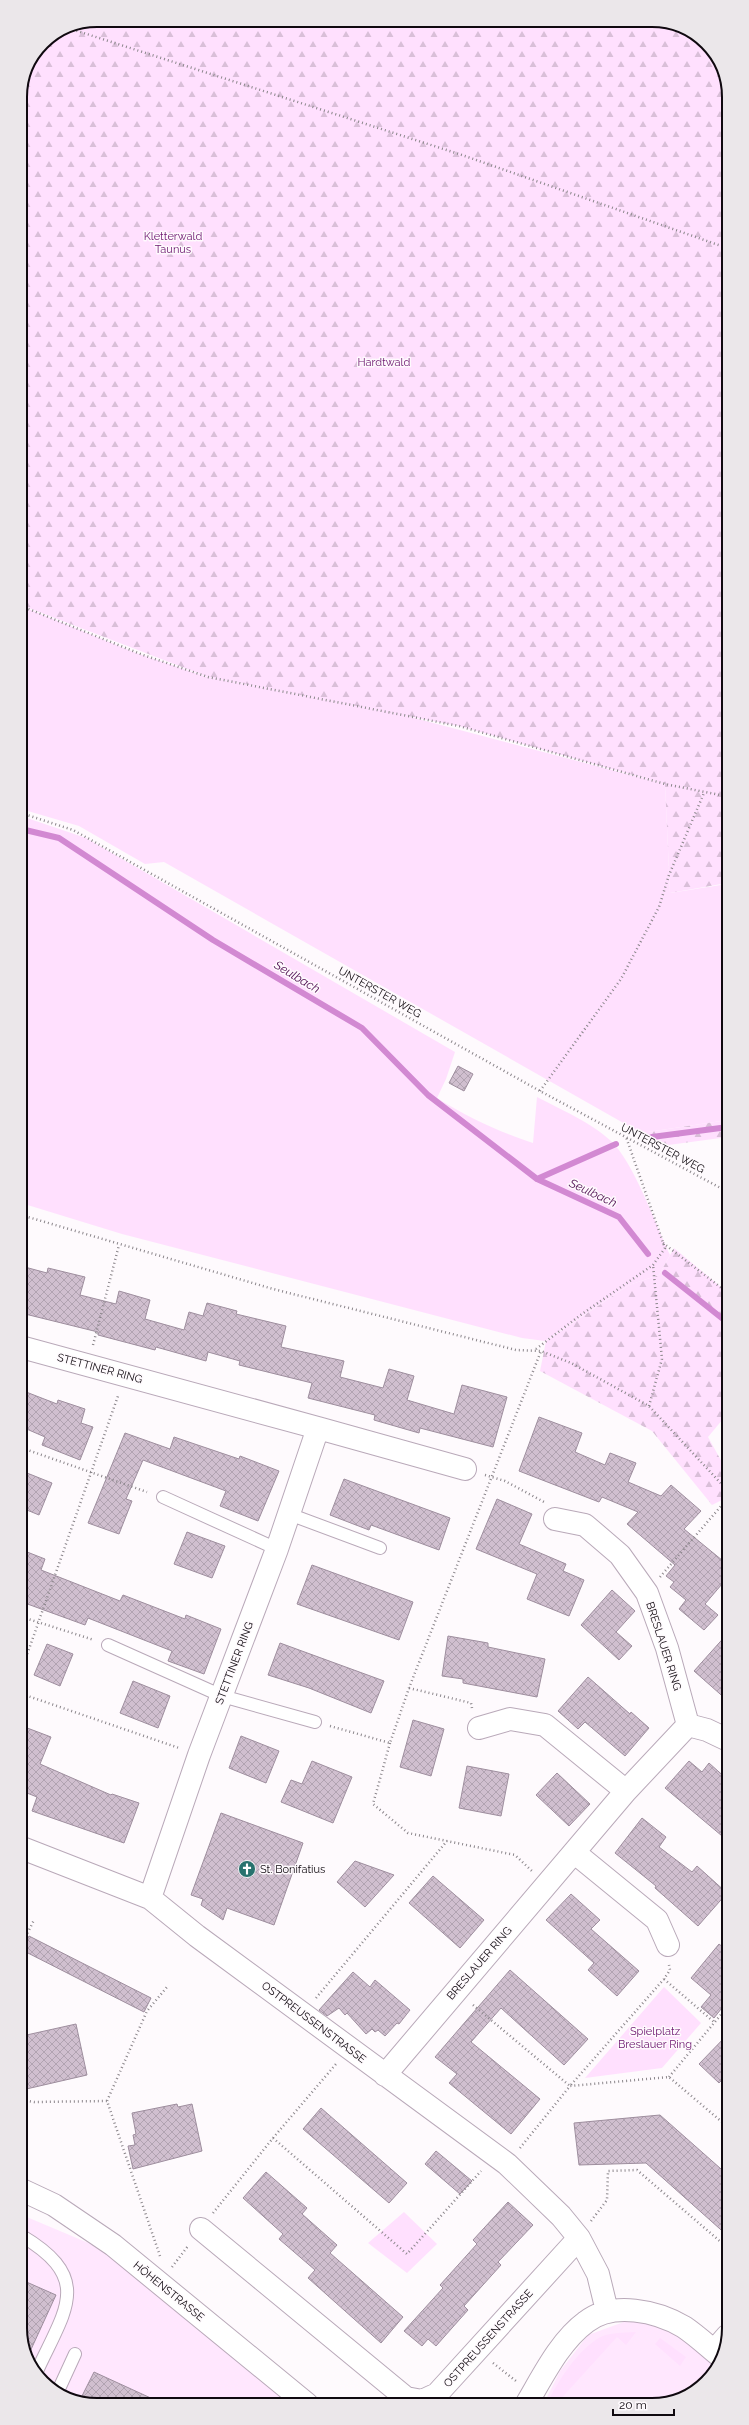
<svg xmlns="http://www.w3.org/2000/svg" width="749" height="2425" viewBox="0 0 749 2425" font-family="Raleway,sans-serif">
	<defs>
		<pattern id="forest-firs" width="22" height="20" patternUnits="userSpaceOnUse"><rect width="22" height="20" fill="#ffe0fe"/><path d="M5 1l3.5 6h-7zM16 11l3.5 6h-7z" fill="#d9bfd8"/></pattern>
		<pattern id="building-cross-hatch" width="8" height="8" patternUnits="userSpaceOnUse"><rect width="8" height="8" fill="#d0bfcf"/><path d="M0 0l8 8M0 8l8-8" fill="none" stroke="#b1a3b1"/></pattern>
	</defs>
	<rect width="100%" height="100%" fill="#fefafd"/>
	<path fill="#ffe7fe" d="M22,2215L105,2250L291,2404L91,2405L46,2386L23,2348Z
		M632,2319L670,2328L716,2367L713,2375L672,2402L544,2403L560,2371L588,2335Z"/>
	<path fill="#ffe0fe" d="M21,606L136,653L207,677L403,715L665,784L670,893L727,884L728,1120L641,1133L164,862L145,864L79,826L21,809Z
		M21,816L86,838L455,1052L446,1079L437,1098C471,1119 495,1130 533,1143L537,1097C560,1109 592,1123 611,1141C633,1161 656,1225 670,1255L659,1275L629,1285L545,1341L522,1338L122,1234L21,1203Z
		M664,1987L701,2023L662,2068L585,2078Z
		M404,2212L437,2244L407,2273L368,2243Z
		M636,2332L626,2345L617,2337L557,2403H547C559,2380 575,2354 597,2339C607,2332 624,2333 636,2332Z
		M660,2338L686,2357L680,2366L655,2344Z"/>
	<path fill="url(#forest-firs)" d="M97,20H658L703,39L726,77L727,883L670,893L665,784L459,726L208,677L21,605L20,96L26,67L43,42L67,26Z
		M728,1120V1137L661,1146L641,1133Z
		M674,1248L728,1293V1413L708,1437L728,1473V1497L712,1505L652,1431L540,1371L546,1341L629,1285L659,1275Z"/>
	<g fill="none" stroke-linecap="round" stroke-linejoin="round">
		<path stroke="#d289d2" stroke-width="6" d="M21,829L59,838L213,940L362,1028L428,1095L537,1179L619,1217L648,1254
			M652,1137L728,1127
			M537,1179L616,1144
			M665,1273L728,1323"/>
	</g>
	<path fill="url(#building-cross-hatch)" stroke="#9e8e9e" d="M458,1066L473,1074L464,1091L449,1083Z
		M21,1266L47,1273L48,1268L85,1277L80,1295L116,1304L119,1291L150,1300L145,1319L184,1330L189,1312L203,1316L207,1303L237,1311L236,1314L286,1326L281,1347L344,1361L340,1377L383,1388L389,1369L414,1376L407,1400L454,1414L462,1385L507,1397L493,1447L420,1428L419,1433L374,1420L375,1415L308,1398L312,1383L239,1365L240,1361L208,1352L206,1361L156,1347L155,1350L98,1335V1332L21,1313Z
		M21,1390L57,1404L58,1400L85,1409L81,1423L93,1427L80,1460L42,1445L45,1437L22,1427Z
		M539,1417L582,1433L575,1452L605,1465L610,1453L636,1463L628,1482L661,1496L671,1485L701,1511L684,1529L728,1565V1577L705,1604L718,1615L704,1630L679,1609L686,1600L670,1587L674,1582L666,1576L675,1565L627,1524L638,1512L602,1497L599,1502L519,1471Z
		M125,1433L170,1449L174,1437L239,1459L240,1456L279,1471L258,1521L220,1506L226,1491L143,1460L126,1499L132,1501L119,1534L88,1523Z
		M22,1471L52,1483L39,1515L22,1508Z
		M344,1479L450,1518L439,1550L371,1525L369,1530L330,1515Z
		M497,1499L532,1514L519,1544L566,1564L563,1571L584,1580L569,1616L527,1599L537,1574L476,1549Z
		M187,1532L225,1546L212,1578L174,1564Z
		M22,1550L45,1559L41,1570L120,1601L123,1595L185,1619L186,1615L221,1629L204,1674L168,1661L172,1651L88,1618L85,1625L22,1602Z
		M312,1565L413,1602L399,1640L297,1604Z
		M612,1590L635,1611L616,1632L632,1646L619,1660L581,1625Z
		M728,1633V1701L694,1671Z
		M448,1636L488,1643V1647L545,1659L537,1697L463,1683V1679L442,1676Z
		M280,1643L384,1681L371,1713L309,1688L268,1675Z
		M47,1644L73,1654L60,1686L34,1675Z
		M588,1677L630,1714L631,1712L649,1728L625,1756L585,1722L578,1729L558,1711Z
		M133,1681L170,1696L158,1728L120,1713Z
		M413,1720L444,1729L431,1776L400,1767Z
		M22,1726L51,1737L40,1764L111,1795L112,1794L139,1803L124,1843L32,1811L37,1797L22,1791Z
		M241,1736L279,1751L266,1783L229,1768Z
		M312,1761L352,1777L333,1823L281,1802L291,1780L302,1784Z
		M689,1761L702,1772L709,1763L728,1780V1841L665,1788Z
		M467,1766L509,1774L501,1816L459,1808Z
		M557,1773L590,1804L569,1826L536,1795Z
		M221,1813L303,1843L274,1925L227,1908L223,1920L201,1905L203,1899L191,1895Z
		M642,1818L666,1837L659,1847L692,1872L697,1866L727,1893L698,1926L655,1888L656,1886L615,1853Z
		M355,1861L394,1875L365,1907L337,1882Z
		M433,1876L484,1920L460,1948L409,1903Z
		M571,1894L600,1920L591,1929L639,1971L617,1996L588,1970L594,1963L546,1920Z
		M29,1936L151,1998L144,2012L22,1950Z
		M719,1944L729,1952V1993L722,2001L725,2004L714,2018L701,2007L711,1995L691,1978Z
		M510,1970L588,2039L564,2065L501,2008L471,2042L540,2099L511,2134L449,2083L457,2074L435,2057Z
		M353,1972L370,1987L375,1980L410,2010L399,2024L397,2023L385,2036L378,2030L375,2032L372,2029L366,2034L347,2013L345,2015L339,2008L327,2016L319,2010Z
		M76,2024L87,2075L22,2090V2036Z
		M729,2033V2073L719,2083L699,2064Z
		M177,2104L178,2107L192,2104L202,2151L133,2169L128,2146L135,2145L133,2135L136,2134L132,2113Z
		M321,2108L407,2183L389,2203L303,2129Z
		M660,2115L729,2176V2237L646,2163L579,2165L574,2123Z
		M436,2151L472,2181L460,2194L425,2164Z
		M266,2172L307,2208L302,2214L337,2245L330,2253L403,2317L381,2343L308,2278L315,2270L279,2239L283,2234L243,2198Z
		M508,2202L533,2225L498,2262L501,2265L464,2306L468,2310L436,2346L428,2339L422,2346L404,2331L443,2288L440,2285L477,2244L473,2240Z
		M22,2280L56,2295L28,2356L23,2348Z
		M94,2372L166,2405H91L80,2400Z"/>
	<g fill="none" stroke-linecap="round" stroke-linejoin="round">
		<g stroke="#b9a9b9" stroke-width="14">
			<path id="lane" d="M163,1497L277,1549
				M289,1514L380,1548
				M108,1645L222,1696L315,1722
				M22,2236C94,2279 65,2310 37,2371
				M58,2391L75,2354"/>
		</g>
		<g stroke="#b9a9b9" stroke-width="24">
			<path id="street" d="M21,1347L318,1428L277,1549L199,1755L150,1898
				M318,1428L465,1469
				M555,1519L585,1525L620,1555L647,1593L667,1648L688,1725
				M479,1728L510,1719L545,1725L626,1791
				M22,1848L150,1898L197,1936L507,2164L561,2216L579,2238L598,2274L607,2311
				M575,1853L657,1920L668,1945
				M385,2075L626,1791L688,1725L707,1730L728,1740
				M201,2229L406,2398L422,2401L437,2394L579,2238
				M714,2351L727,2336
				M527,2403C543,2376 560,2341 586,2322C613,2301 657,2311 684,2327C696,2335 709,2347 720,2356"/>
		</g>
		<g stroke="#b9a9b9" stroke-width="24">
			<path id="secondary" d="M22,2190L54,2205L113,2245L307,2404"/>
		</g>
		<path stroke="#8b868b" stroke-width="2.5" stroke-dasharray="1 3" stroke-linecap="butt" d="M65,27L462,155L727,248
			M21,606L143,655L208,677L459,726L665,784L720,795L727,794
			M21,813L73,830L540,1091L728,1192
			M540,1091L621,979L659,907L669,875L704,793
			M21,1215L273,1289L516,1350L541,1351L571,1363L649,1406L728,1491
			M663,1243L728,1293
			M93,1345L119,1245
			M536,1349L582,1314L653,1265L665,1248L626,1137
			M649,1406L662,1359L653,1265
			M22,1448L147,1492
			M485,1475L505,1481L544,1502
			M660,1577L728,1498
			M22,1617L94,1640
			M22,1669L118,1396
			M409,1688L471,1703L472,1708
			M22,1694L179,1748
			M330,1726L390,1743L409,1688L541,1351
			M390,1743L373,1804L408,1833L515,1855L532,1871
			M22,1944L34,1920
			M664,1979L714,2022
			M316,1998L447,1841
			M473,2005L570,2086L664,1979L670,1970L669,1965
			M669,2077L729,2005
			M22,2100L34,2102L107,2101
			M273,2138L407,2254L481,2171
			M520,2148L570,2086L669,2077L729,2128
			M213,2213L273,2138L336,2064
			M591,2221L607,2200L608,2171L637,2170L729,2249
			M160,2256L107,2101L147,2011L167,1987
			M172,2267L188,2246
			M493,2363L516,2381"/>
		<use href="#lane" stroke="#fff" stroke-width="12"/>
		<use href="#street" stroke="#fff" stroke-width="22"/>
		<use href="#secondary" stroke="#fff" stroke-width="22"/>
	</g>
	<defs>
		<g id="church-disc" transform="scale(0.9)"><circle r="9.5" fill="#28726e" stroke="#fefafd"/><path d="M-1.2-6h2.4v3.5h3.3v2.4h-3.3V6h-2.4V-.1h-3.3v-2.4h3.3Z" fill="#fff"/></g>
	</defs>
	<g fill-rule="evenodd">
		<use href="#church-disc" x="247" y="1869"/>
	</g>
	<g text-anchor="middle" stroke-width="3" stroke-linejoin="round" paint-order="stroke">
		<g font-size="11" fill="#6b136e" stroke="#fefafd">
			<text x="173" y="240">Kletterwald<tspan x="173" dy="13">Taunus</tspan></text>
			<text x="384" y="366">Hardtwald</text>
			<text x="655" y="2035">Spielplatz<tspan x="655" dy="13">Breslauer Ring</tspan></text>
		</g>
		<g font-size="11" fill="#0f090f" stroke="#fefafd">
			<text transform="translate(380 992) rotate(29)" y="4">UNTERSTER WEG</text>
			<text transform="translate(663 1148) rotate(28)" y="4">UNTERSTER WEG</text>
			<text transform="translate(100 1368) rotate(15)" y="4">STETTINER RING</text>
			<text transform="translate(664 1646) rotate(72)" y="4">BRESLAUER RING</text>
			<text transform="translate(234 1663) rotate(-69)" y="4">STETTINER RING</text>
			<text transform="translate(479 1963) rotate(-49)" y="4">BRESLAUER RING</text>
			<text transform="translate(314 2022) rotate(37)" y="4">OSTPREUSSENSTRASSE</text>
			<text transform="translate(169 2291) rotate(39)" y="4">HÖHENSTRASSE</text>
			<text transform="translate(488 2338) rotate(-48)" y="4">OSTPREUSSENSTRASSE</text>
		</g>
		<g font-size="11" fill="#0f090f" stroke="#fefafd" text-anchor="start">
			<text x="260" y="1873">St. Bonifatius</text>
		</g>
		<g font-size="12" font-style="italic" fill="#500e52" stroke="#fefafd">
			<text transform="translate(297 977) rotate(31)" y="4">Seulbach</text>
			<text transform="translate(593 1193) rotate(25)" y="4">Seulbach</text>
		</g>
	</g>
	<path d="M0 0H749V2425H0ZM97 27H652A70 70 0 0 1 722 97V2328A70 70 0 0 1 652 2398H97A70 70 0 0 1 27 2328V97A70 70 0 0 1 97 27Z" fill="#ebe7ea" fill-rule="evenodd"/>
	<path fill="none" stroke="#0f090f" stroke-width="2" d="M97 27H652A70 70 0 0 1 722 97V2328A70 70 0 0 1 652 2398H97A70 70 0 0 1 27 2328V97A70 70 0 0 1 97 27Z"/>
	<path d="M613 2409v6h61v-6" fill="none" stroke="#0f090f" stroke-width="2"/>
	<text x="619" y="2409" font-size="12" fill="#0f090f" stroke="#fefafd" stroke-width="3" paint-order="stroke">20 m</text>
</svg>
